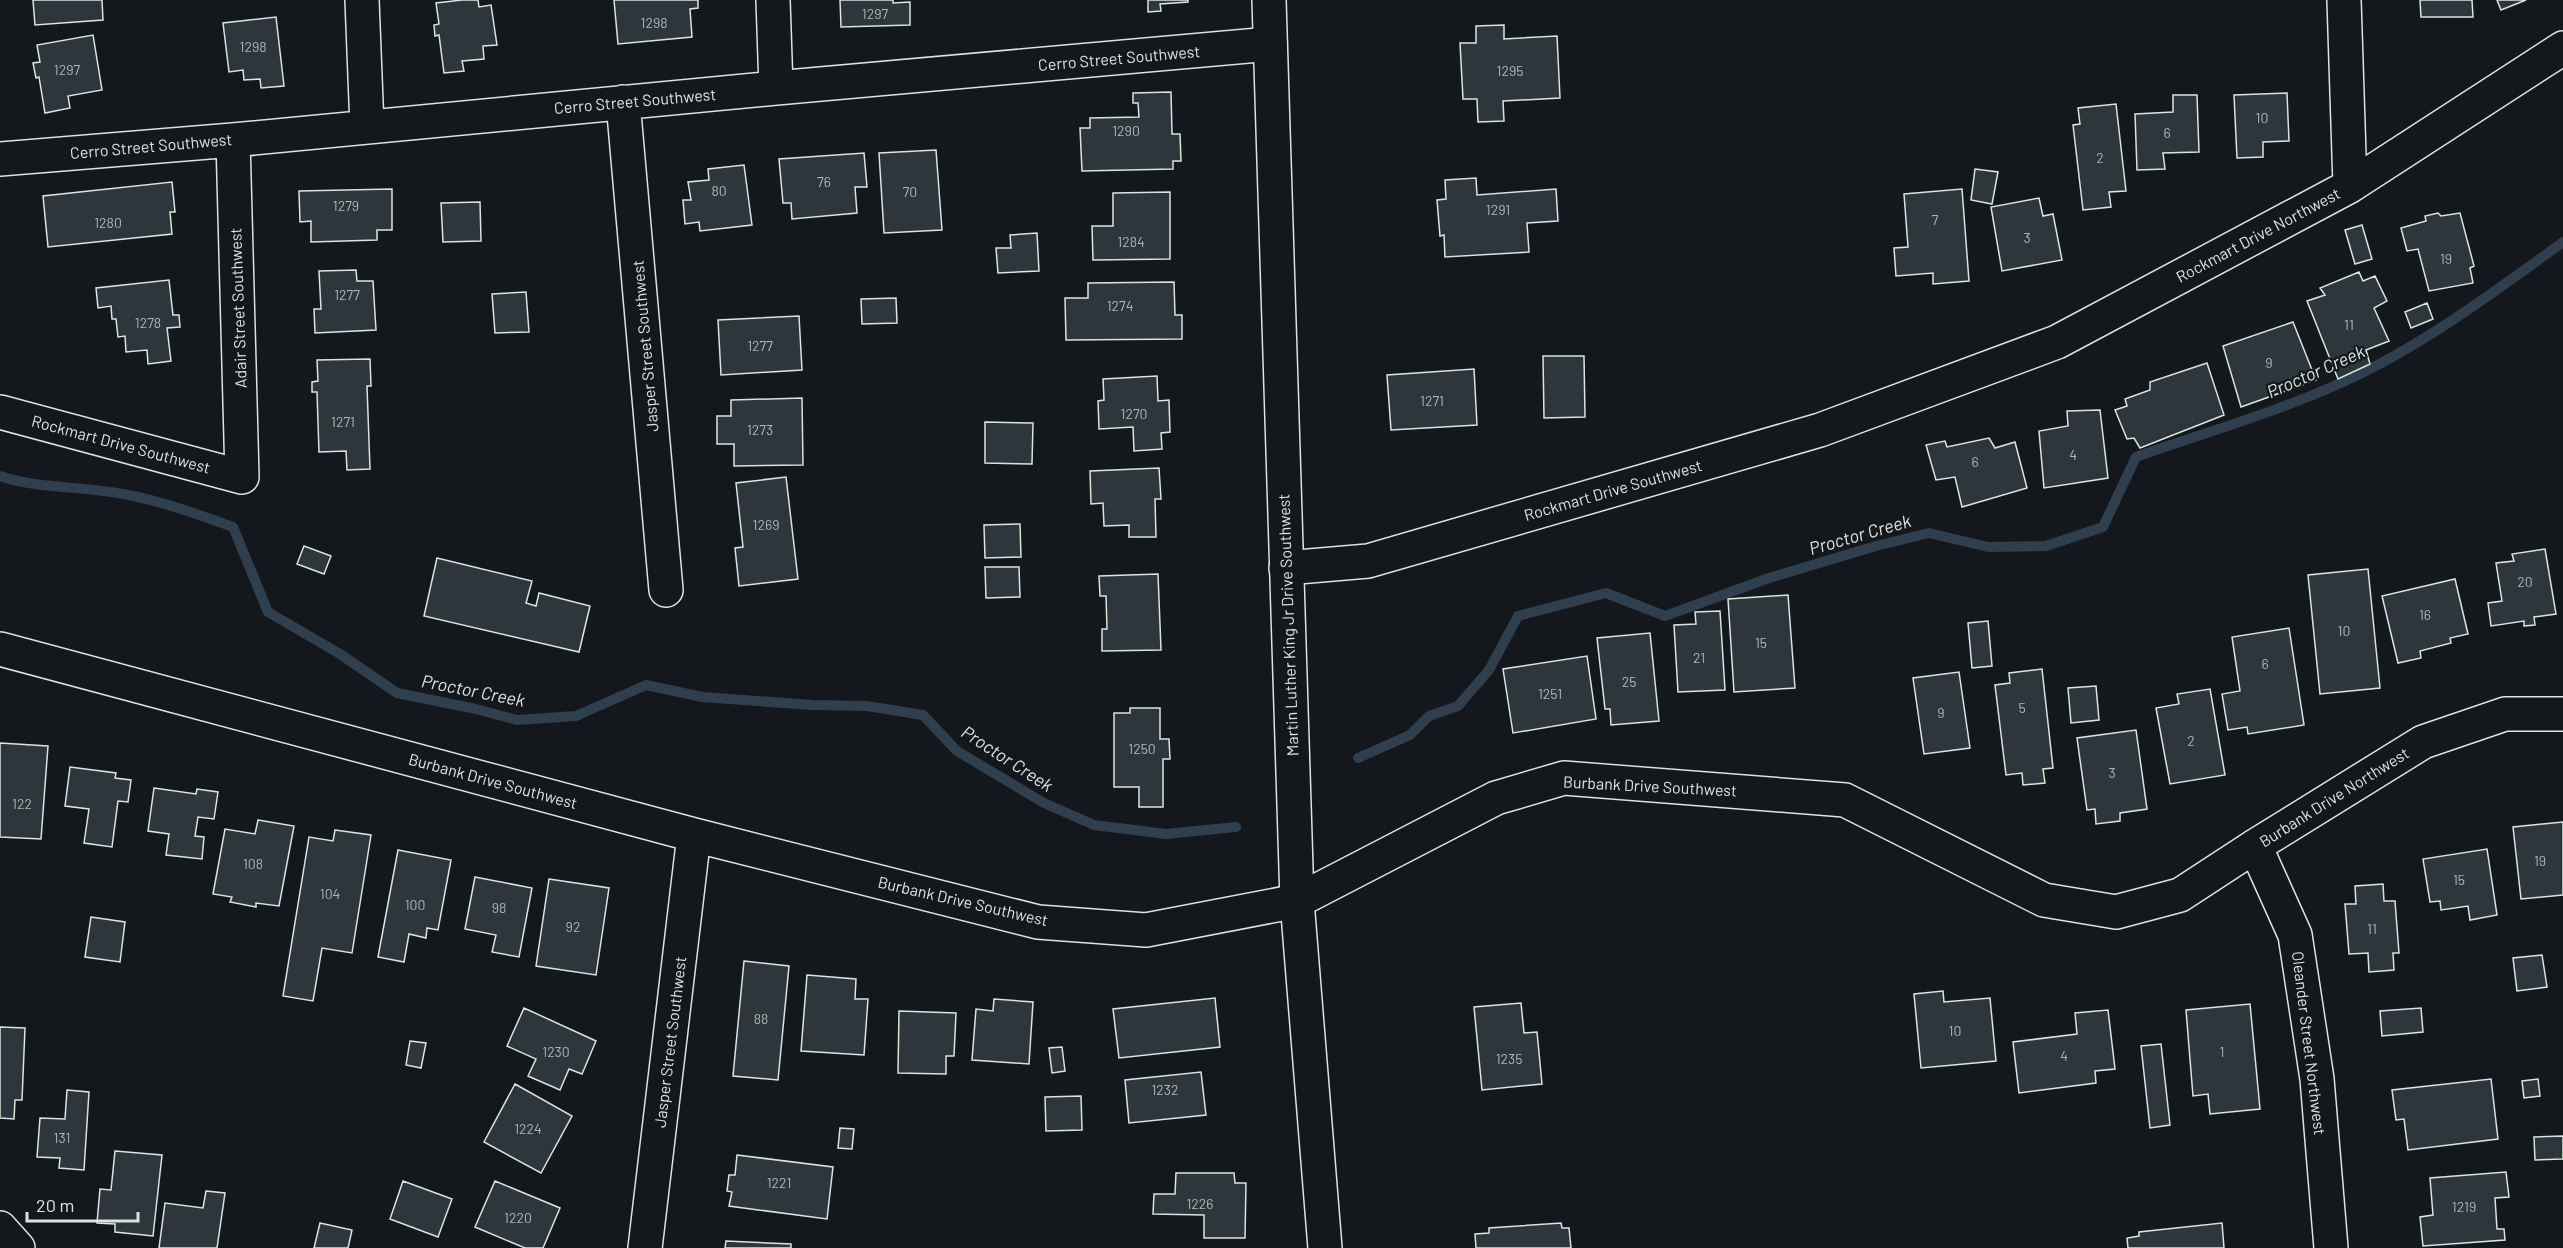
<svg xmlns="http://www.w3.org/2000/svg" width="2563" height="1248" viewBox="0 0 2563 1248" font-family="Barlow,sans-serif">
	<rect width="100%" height="100%" fill="#14181c"/>
	<g fill="none" stroke-linecap="round" stroke-linejoin="round">
		<path stroke="#2f3f4d" stroke-width="10" d="M0,476C37,489 83,486 123,494C161,501 197,514 233,527L268,612L340,654L397,693L476,709L517,720L576,716L646,685L702,697L812,705L867,706L923,715L957,751L1044,803L1094,825L1166,834L1236,827
			M1358,758L1410,735L1429,716L1458,706L1489,670L1518,616L1606,593L1665,616L1769,578L1876,546L1929,533L1988,547L2046,546L2103,527L2136,457C2206,432 2278,412 2345,381C2422,346 2494,292 2563,242"/>
	</g>
	<path fill="#2c363c" stroke="#d8e6dc" stroke-width="1.5" d="M33,0H102L103,20L35,25Z
		M462,0H478L479,7L491,5L497,45L483,46L484,59L462,61L464,71L444,73L439,35L435,36L434,25L439,24L436,3Z
		M614,0H698V8L690,9L692,37L618,44Z
		M840,0H893V3L910,2V25L841,27Z
		M1148,0H1188V2L1160,4L1161,11L1148,12Z
		M2420,0H2472L2473,17H2421Z
		M2497,0H2526L2501,10Z
		M276,17L284,86L261,88L260,79L244,80L243,70L229,72L223,23Z
		M1504,25V39L1557,36L1560,98L1503,101L1504,121L1478,122L1477,99H1463L1460,43H1476V26Z
		M93,35L102,90L68,96L70,108L45,113L39,77L36,78L33,63L40,62L37,45Z
		M1171,92L1172,134H1180L1181,161H1173V169L1082,171L1080,128H1090V118L1139,117L1138,103H1133V93Z
		M2287,93L2289,141L2263,142V157L2237,158L2234,95Z
		M2173,95H2197L2199,152L2163,153L2165,169L2137,170L2135,114L2173,112Z
		M2116,104L2126,191L2109,192L2111,207L2083,210L2073,125L2080,124L2078,108Z
		M936,150L942,230L884,233L879,153Z
		M864,153L867,187H855L857,213L792,219L791,203H783L779,159Z
		M744,165L752,225L700,231L699,222L685,224L683,200H691L688,182L709,180L708,169Z
		M1975,169L1998,172L1992,204L1971,200Z
		M1476,178L1477,195L1556,189L1558,221L1527,223L1529,252L1445,257L1444,235L1440,236L1437,200L1446,199L1445,180Z
		M172,182L175,212H170L172,234L48,247L43,196Z
		M392,189V230H377V240L311,242V221L300,222L299,191Z
		M1962,189L1969,281L1933,284V273L1896,276L1894,248L1908,247L1904,194Z
		M1170,192V259L1093,260L1092,226H1113V193Z
		M2039,198L2043,216L2053,214L2062,260L2002,271L1991,207Z
		M480,202L481,241L443,242L441,203Z
		M2438,213L2441,216L2460,213L2474,266L2470,268L2473,283L2429,291L2418,249L2407,251L2401,228L2426,221L2425,216Z
		M2362,225L2372,259L2355,264L2345,230Z
		M1037,233L1039,271L998,273L996,248H1011L1010,235Z
		M356,270L357,281H373L376,330L315,333L314,309H321L319,271Z
		M2359,272L2363,281L2375,276L2387,301L2374,308L2389,341L2366,350L2370,364L2338,379L2307,301L2325,295L2320,288Z
		M169,280L173,315H179L180,327L167,328L171,361L148,364L147,350L126,352L125,336L118,337L116,319H112L111,306L98,308L96,288Z
		M1174,282L1175,315H1182V339L1066,340L1065,298H1088V283Z
		M526,292L529,332L495,333L492,294Z
		M896,298L897,323L862,324L861,299Z
		M2427,303L2433,319L2411,328L2405,312Z
		M799,316L802,370L721,375L718,320Z
		M2293,322L2316,380L2241,407L2223,346Z
		M1543,356H1584L1585,417L1544,418Z
		M370,359L371,386H367L370,469L347,470L346,451L319,452L317,392H312V382L318,381L317,360Z
		M2207,363L2224,415L2140,448L2134,438L2127,439L2115,410L2127,406L2125,399L2150,390V382Z
		M1474,369L1477,425L1391,430L1387,375Z
		M1157,376L1158,401L1169,400L1170,432L1161,433L1162,449L1134,451L1133,427L1099,429L1098,401L1104,400L1103,379Z
		M802,398L803,465L734,466V444H717V416H731V400Z
		M2100,410L2108,478L2044,488L2039,431L2068,426L2067,411Z
		M985,422L1033,423L1032,464L985,463Z
		M1989,438L1995,448L2015,442L2027,488L1962,507L1955,477L1936,480L1926,445L1945,441L1947,447Z
		M1159,468L1161,499H1155L1156,537H1129V525L1104,526L1103,503L1091,504L1090,471Z
		M786,477L798,579L739,586L735,548L743,547L736,483Z
		M1020,524L1021,557L985,558L984,525Z
		M304,546L331,556L324,574L297,564Z
		M2545,549L2556,614L2534,617L2535,625L2524,626V621L2491,626L2488,603L2502,601L2496,563L2514,561L2512,554Z
		M437,558L532,581L526,603L536,606L539,593L590,606L579,652L424,616Z
		M985,567H1019L1020,597L986,598Z
		M2368,569L2380,688L2320,694L2308,575Z
		M1158,574L1161,650L1102,651V629H1107L1106,596H1100L1099,576Z
		M2455,579L2468,634L2450,638L2451,643L2420,651L2421,658L2398,663L2382,596Z
		M1788,595L1795,688L1734,692L1728,599Z
		M1720,611L1725,690L1678,692L1674,625L1696,624L1695,612Z
		M1988,621L1992,666L1972,668L1968,623Z
		M2289,628L2304,725L2248,734L2247,727L2228,730L2222,694L2240,691L2232,637Z
		M1650,633L1659,721L1611,725L1610,709H1605L1597,638Z
		M1587,656L1596,719L1513,733L1503,669Z
		M2042,669L2053,768L2043,769L2045,783L2023,785L2022,773L2006,775L1995,685L2010,683L2009,673Z
		M1959,672L1970,748L1924,754L1913,678Z
		M2096,686L2099,720L2071,723L2068,688Z
		M2210,689L2225,775L2170,784L2156,708L2179,704L2177,694Z
		M1130,708H1160V739H1169L1170,759H1163V807H1139V787H1114V713H1130Z
		M2136,730L2147,809L2120,813V821L2096,824L2095,809L2087,810L2077,738Z
		M0,743L48,746L41,839L0,837Z
		M70,767L116,773L115,778L131,780L128,802L118,801L112,847L84,843L89,809L65,806Z
		M154,788L196,794L197,789L218,792L214,819L198,817L195,836L204,837L202,859L166,855L169,834L148,831Z
		M258,820L294,826L279,906L256,903V907L230,902L232,897L213,894L225,829L255,834Z
		M2563,822V895L2521,899L2513,827Z
		M335,830L371,835L352,953L322,948L313,1001L283,996L309,837L333,841Z
		M2487,849L2497,915L2470,920L2468,906L2441,910L2440,901L2430,902L2423,859Z
		M398,850L451,860L438,930L427,928L426,938L409,934L404,962L378,957Z
		M475,877L532,888L519,957L492,952L496,935L465,929Z
		M549,879L609,888L596,975L536,966Z
		M2383,884L2384,901H2395L2399,953H2393L2394,970L2369,972L2368,953L2349,954L2345,904H2356L2355,886Z
		M91,917L125,922L120,962L85,957Z
		M2542,955L2547,987L2517,991L2513,958Z
		M744,961L789,966L778,1080L733,1076Z
		M807,975L856,979L855,999H868L864,1055L801,1051Z
		M1943,991L1944,1002L1990,998L1996,1061L1921,1068L1914,994Z
		M1215,998L1220,1047L1119,1058L1113,1009Z
		M994,999L1033,1002L1029,1064L972,1060L976,1009L993,1011Z
		M1521,1003L1524,1033L1537,1032L1542,1084L1482,1090L1474,1007Z
		M2250,1004L2260,1109L2210,1114L2208,1094L2193,1096L2186,1010Z
		M524,1008L596,1041L582,1074L569,1069L560,1090L528,1076L536,1059L507,1046Z
		M2421,1008L2423,1032L2382,1036L2380,1011Z
		M2108,1010L2115,1069L2095,1071L2096,1083L2019,1093L2013,1042L2077,1034L2075,1013Z
		M899,1011L956,1013L954,1056H946V1074L898,1073Z
		M0,1027L25,1028L22,1100H15L14,1119L0,1118Z
		M410,1041L426,1043L421,1068L406,1065Z
		M2161,1044L2170,1125L2150,1128L2141,1046Z
		M1062,1047L1065,1071L1052,1073L1049,1048Z
		M1201,1072L1206,1115L1129,1123L1125,1080Z
		M2491,1079L2498,1139L2408,1150L2404,1119L2396,1120L2392,1090Z
		M2538,1079L2540,1096L2524,1098L2522,1081Z
		M515,1084L572,1116L541,1173L484,1142Z
		M67,1090L89,1092L84,1170L59,1168L60,1158L37,1157L40,1118L65,1119Z
		M1081,1096L1082,1130L1046,1131L1045,1097Z
		M840,1128L854,1129L852,1149L838,1148Z
		M2563,1136V1159L2535,1160L2534,1137Z
		M115,1151L162,1155L153,1236L115,1232V1224L97,1223L100,1189L111,1190Z
		M737,1155L833,1167L827,1219L729,1206L732,1192L727,1191L729,1175H735Z
		M2506,1172L2509,1197L2495,1198L2497,1229H2504L2505,1240L2423,1246L2420,1217L2433,1215L2430,1178Z
		M1176,1173H1234L1235,1183H1246L1245,1238H1204V1215L1153,1214L1154,1194H1175Z
		M403,1181L452,1199L438,1237L390,1219Z
		M495,1181L560,1208L543,1248H525L475,1227Z
		M206,1191L225,1193L217,1248H159L165,1203L203,1208Z
		M320,1223L352,1230L348,1248H314Z
		M1561,1223L1562,1228H1569L1571,1248H1476L1475,1234L1489,1233V1228Z
		M2222,1223L2224,1248H2128L2127,1238L2139,1236V1232Z
		M726,1241L791,1244V1248H725Z"/>
	<g fill="none" stroke-linecap="round" stroke-linejoin="round">
		<g stroke="#d8e6dc" stroke-width="36">
			<path id="street" d="M362,0L367,127
				M773,0L776,88
				M2344,0L2350,186
				M623,102L666,590
				M0,159L233,140L776,88L1270,44
				M0,412L242,477L233,140
				M1286,568L1368,561L1820,430L2057,342L2350,186L2563,48
				M0,649L694,835L1038,922L1146,930L1297,901L1496,798L1564,778L1845,800L2044,900L2116,912L2180,895L2255,846L2423,742L2505,714H2563
				M2255,846L2295,935L2317,1079L2331,1248
				M0,1228L18,1248
				M645,1248L694,835"/>
		</g>
		<g stroke="#d8e6dc" stroke-width="36">
			<path id="secondary" d="M1269,0L1297,901L1325,1248"/>
		</g>
		<use href="#street" stroke="#14181c" stroke-width="33"/>
		<use href="#secondary" stroke="#14181c" stroke-width="33"/>
	</g>
	<g text-anchor="middle" stroke-width="4.5" stroke-linejoin="round" paint-order="stroke">
		<g font-size="14" fill="#adbab4">
			<text x="875" y="19">1297</text>
			<text x="654" y="28">1298</text>
			<text x="253" y="52">1298</text>
			<text x="67" y="75">1297</text>
			<text x="1510" y="76">1295</text>
			<text x="2262" y="123">10</text>
			<text x="1126" y="136">1290</text>
			<text x="2167" y="138">6</text>
			<text x="2100" y="163">2</text>
			<text x="824" y="187">76</text>
			<text x="719" y="196">80</text>
			<text x="910" y="197">70</text>
			<text x="346" y="211">1279</text>
			<text x="1498" y="215">1291</text>
			<text x="1935" y="225">7</text>
			<text x="108" y="228">1280</text>
			<text x="2027" y="243">3</text>
			<text x="1131" y="247">1284</text>
			<text x="2446" y="264">19</text>
			<text x="347" y="300">1277</text>
			<text x="1120" y="311">1274</text>
			<text x="148" y="328">1278</text>
			<text x="2349" y="330">11</text>
			<text x="760" y="351">1277</text>
			<text x="2269" y="368">9</text>
			<text x="1432" y="406">1271</text>
			<text x="1134" y="419">1270</text>
			<text x="343" y="427">1271</text>
			<text x="760" y="435">1273</text>
			<text x="2073" y="460">4</text>
			<text x="1975" y="467">6</text>
			<text x="766" y="530">1269</text>
			<text x="2525" y="587">20</text>
			<text x="2425" y="620">16</text>
			<text x="2344" y="636">10</text>
			<text x="1761" y="648">15</text>
			<text x="1699" y="663">21</text>
			<text x="2265" y="669">6</text>
			<text x="1629" y="687">25</text>
			<text x="1550" y="699">1251</text>
			<text x="2022" y="713">5</text>
			<text x="1941" y="718">9</text>
			<text x="2191" y="746">2</text>
			<text x="1142" y="754">1250</text>
			<text x="2112" y="778">3</text>
			<text x="22" y="809">122</text>
			<text x="2540" y="866">19</text>
			<text x="253" y="869">108</text>
			<text x="2459" y="885">15</text>
			<text x="330" y="899">104</text>
			<text x="415" y="910">100</text>
			<text x="499" y="913">98</text>
			<text x="573" y="932">92</text>
			<text x="2372" y="934">11</text>
			<text x="761" y="1024">88</text>
			<text x="1955" y="1036">10</text>
			<text x="556" y="1057">1230</text>
			<text x="2222" y="1057">1</text>
			<text x="2064" y="1061">4</text>
			<text x="1509" y="1064">1235</text>
			<text x="1165" y="1095">1232</text>
			<text x="528" y="1134">1224</text>
			<text x="62" y="1143">131</text>
			<text x="779" y="1188">1221</text>
			<text x="1200" y="1209">1226</text>
			<text x="2464" y="1212">1219</text>
			<text x="518" y="1223">1220</text>
		</g>
		<g font-size="16" fill="#d8e6dc" stroke="#14181c">
			<text transform="translate(1119 58) rotate(-5)" y="6">Cerro Street Southwest</text>
			<text transform="translate(635 101) rotate(-5)" y="6">Cerro Street Southwest</text>
			<text transform="translate(151 146) rotate(-5)" y="6">Cerro Street Southwest</text>
			<text transform="translate(2258 235) rotate(-28)" y="6">Rockmart Drive Northwest</text>
			<text transform="translate(238 308) rotate(-92)" y="6">Adair Street Southwest</text>
			<text transform="translate(645 346) rotate(-95)" y="6">Jasper Street Southwest</text>
			<text transform="translate(121 444) rotate(15)" y="6">Rockmart Drive Southwest</text>
			<text transform="translate(1613 490) rotate(-16)" y="6">Rockmart Drive Southwest</text>
			<text transform="translate(1288 625) rotate(-92)" y="6">Martin Luther King Jr Drive Southwest</text>
			<text transform="translate(493 781) rotate(15)" y="6">Burbank Drive Southwest</text>
			<text transform="translate(1650 786) rotate(3)" y="6">Burbank Drive Southwest</text>
			<text transform="translate(2334 797) rotate(-32)" y="6">Burbank Drive Northwest</text>
			<text transform="translate(963 901) rotate(13)" y="6">Burbank Drive Southwest</text>
			<text transform="translate(670 1042) rotate(-83)" y="6">Jasper Street Southwest</text>
			<text transform="translate(2309 1043) rotate(83)" y="6">Oleander Street Northwest</text>
		</g>
		<g font-size="18" font-style="italic" fill="#d8e6dc" stroke="#14181c">
			<text transform="translate(2316 372) rotate(-24)" y="6">Proctor Creek</text>
			<text transform="translate(1860 535) rotate(-16)" y="6">Proctor Creek</text>
			<text transform="translate(473 691) rotate(11)" y="6">Proctor Creek</text>
			<text transform="translate(1007 759) rotate(33)" y="6">Proctor Creek</text>
		</g>
	</g>
	<path d="M27 1212v9h111v-9" fill="none" stroke="#d8e6dc" stroke-width="3"/>
	<text x="36" y="1212" font-size="18" fill="#d8e6dc" stroke="#14181c" stroke-width="4.5" paint-order="stroke">20 m</text>
</svg>
